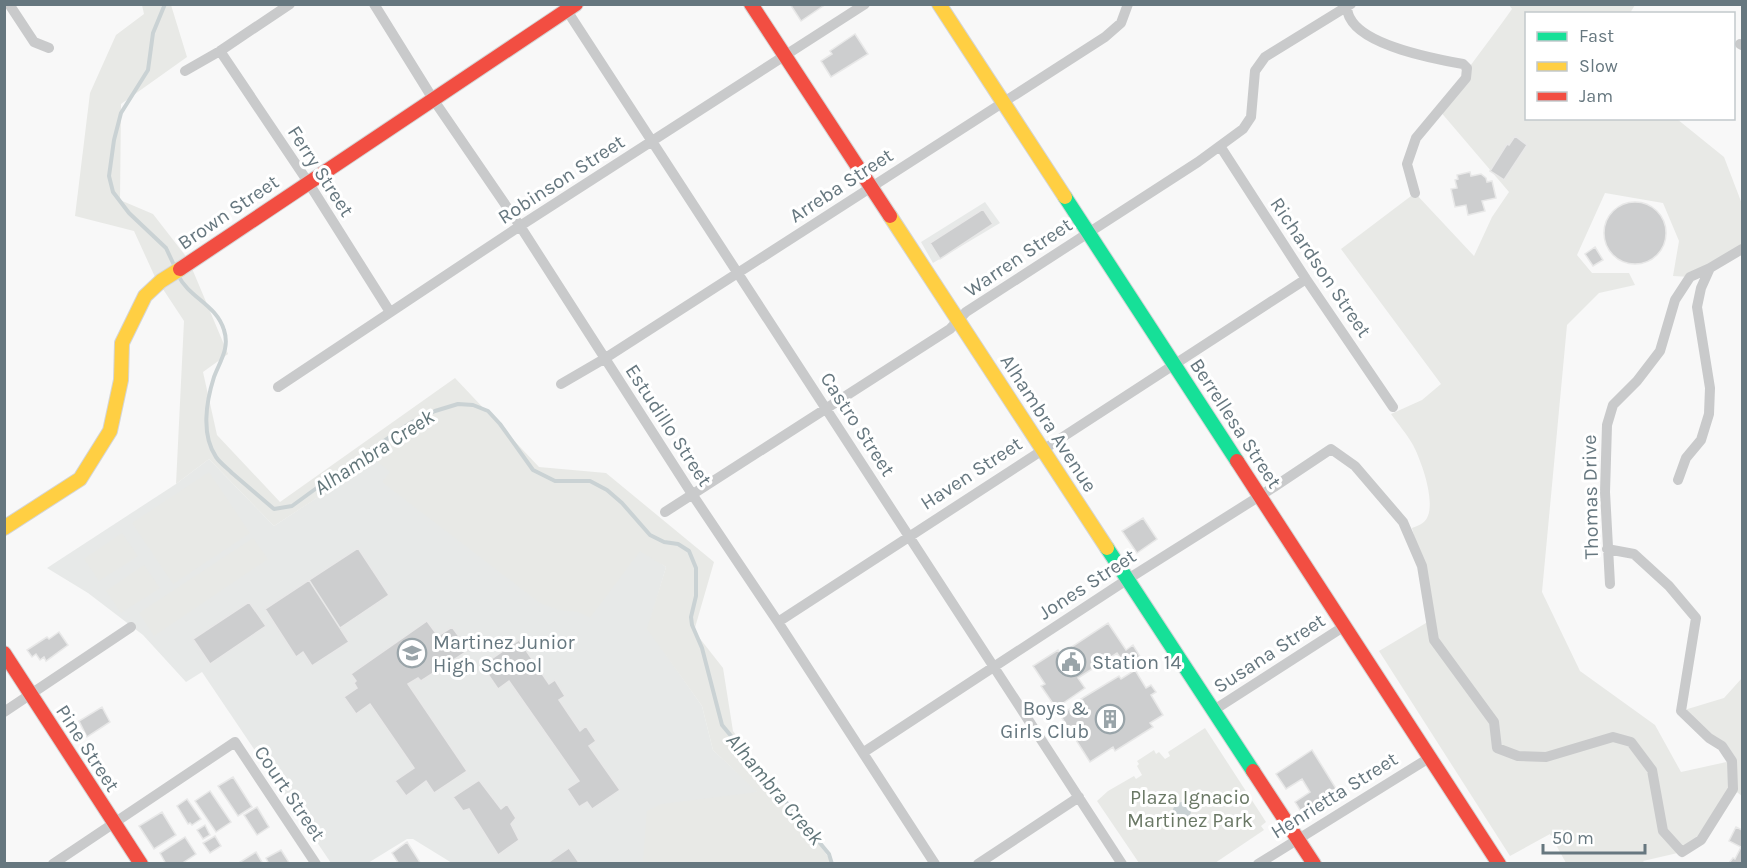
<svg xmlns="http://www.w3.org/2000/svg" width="1747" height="868" viewBox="0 0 1747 868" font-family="Karla,sans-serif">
	<rect width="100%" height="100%" fill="#f8f8f8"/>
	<path fill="#e7e9e8" d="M985,202L1000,223L933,263L921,242Z
		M469,427L666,567L648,629L702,706L713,750L756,790L799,863H452L413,839H407L368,863H331L202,672L186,682L143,635L88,593L47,568L176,484L209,459L274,526L418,431Z"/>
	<path fill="#e8e9e6" d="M142,5H171L187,57L121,104L120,200L153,214L188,259L228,354L203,372L217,435L280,502L455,378L539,467L606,473L714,562L694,631L723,668L733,731L833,863H643L647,811L661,804L757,792L713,750L702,706L647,629L666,567L640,551L590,618L578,612L559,610L540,603L382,482L390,472L375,460L274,526L209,459L176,484L184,321L155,277L134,231L75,216L90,93L116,35L144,14Z
		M1509,5H1635L1630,13L1526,14V118L1677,119L1724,157L1742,204V249L1690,277L1673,276L1679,241L1663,203L1605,193L1577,255L1592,273H1629L1635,285L1599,293L1567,325L1542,592L1580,671L1655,725L1681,772L1731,761L1681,711L1724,698L1742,678V796L1734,790L1701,840L1682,852L1643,861L1645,863H1566L1550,834L1510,856L1379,651L1431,620L1422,566L1412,528C1417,526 1424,524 1427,518C1436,501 1421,460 1413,445C1407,434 1398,424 1391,414L1422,400L1441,384L1341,249L1415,193L1474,256L1492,217L1509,192L1439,110C1462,75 1488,43 1512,9Z
		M209,472L250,533L173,584L132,523Z
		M122,533L138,556L99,581L84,559Z
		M253,538L268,559L154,636L139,613Z
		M144,565L160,588L121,613L106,591Z
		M1205,728L1266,822L1261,826L1264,830L1215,863H1139L1097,801L1108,791L1134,776L1136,779L1142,775L1137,766L1139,764L1137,761L1154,750L1156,754L1159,752L1165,759L1170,756L1168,752Z"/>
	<path fill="#cad2d4" d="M1173 811a9 9 0 1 1 18 0a9 9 0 1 1-18 0Z"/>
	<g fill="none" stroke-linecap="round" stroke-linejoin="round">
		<path stroke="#cad2d4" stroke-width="4" d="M165,4L153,33L148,70L121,113L114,140L109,176L113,192L129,213L166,248L174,265
			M178,275C189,298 216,304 224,330C230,348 220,361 214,377C206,402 201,435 216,457C220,463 227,468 232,473C246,485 260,497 274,509L292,506L340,471L412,422L435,411L458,404L473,405L488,411L500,424L533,470L555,481H590L607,490L622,503L650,535L664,542L678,544L689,551L696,568V596L691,617L692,625L702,648L722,725L829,854L832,864"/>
	</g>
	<path fill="#cdcecf" stroke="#e8e8e8" stroke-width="1.5" d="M790,4H826L801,21Z
		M855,34L868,54L831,77L821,61L832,54L830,51Z
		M1515,136L1527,145L1504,180L1490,171L1507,144L1509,145Z
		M1470,172L1471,176L1481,174L1486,178L1487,182L1492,181L1496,198L1482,201L1485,211L1468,215L1466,205L1455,207L1451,189L1457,188L1455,180L1458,179L1457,175Z
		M1604 233a31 31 0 1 1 62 0a31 31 0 1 1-62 0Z
		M983,209L993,224L940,259L930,243Z
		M1595,247L1603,260L1593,266L1585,254Z
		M1143,518L1157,539L1137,553L1122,531Z
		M358,548L389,595L340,628L309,580Z
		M309,580L349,642L312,666L303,652L296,657L265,609Z
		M249,602L266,626L210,664L193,639Z
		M427,621L438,636L452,627L469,650L421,681L418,678L408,684L467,771L434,793L426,781L406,796L395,781L414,768L370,704L356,714L344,697L357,688L354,683L356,681L351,674Z
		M1108,623L1126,650L1133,645L1141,658L1127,668L1117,653L1078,678L1085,688L1056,708L1041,686L1045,684L1033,666L1058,650L1061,654Z
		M59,632L68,645L46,661L44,657L40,660L36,654L32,657L27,650L47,637L49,639Z
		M519,640L549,684L555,680L565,696L559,700L580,731L586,726L596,741L589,746L620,790L592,809L587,802L579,807L567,789L579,781L509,681L498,689L485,670L493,664L490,660Z
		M1135,670L1146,688L1151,685L1156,692L1151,695L1163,715L1150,723L1153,727L1115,751L1113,747L1090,762L1060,715L1083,701L1081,699L1119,676L1121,679Z
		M102,707L110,722L87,737L79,721Z
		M1312,750L1340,795L1305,818L1295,802L1310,792L1302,779L1286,789L1276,774Z
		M233,777L252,807L238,816L218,786Z
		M479,780L501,809L507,804L516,818L511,824L519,840L498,855L469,809L463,811L453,797Z
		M210,791L231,822L216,832L195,801Z
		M187,799L201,819L192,825L190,823L188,824L177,806Z
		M257,807L269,827L257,835L244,815Z
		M162,812L176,835L154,849L139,826Z
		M205,825L210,835L203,839L197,830Z
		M1736,827L1742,830V864H1722L1729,863L1733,858L1735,859L1741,847L1729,841Z
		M215,836L221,846L210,853L203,843Z
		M185,837L196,854L181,864H166L160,853Z
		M407,842L421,864H399L392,853Z
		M569,848L580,864H546Z
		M281,850L290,864H269L266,858Z
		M256,852L263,864H237Z"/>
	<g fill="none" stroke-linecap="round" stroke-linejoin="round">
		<g stroke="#d4d5d6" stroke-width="16">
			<path id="fast" d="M1065,197L1237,461
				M1107,548L1253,771"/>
		</g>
		<g stroke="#d4d5d6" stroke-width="16">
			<path id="slow" d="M939,4L1065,197
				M890,216L1107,548
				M4,528L80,479L110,431L121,380L122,343L145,296L161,281L180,269"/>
		</g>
		<g stroke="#d4d5d6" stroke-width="16">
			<path id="jam" d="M751,4L890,216
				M180,269L576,4
				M1237,461L1499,864
				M4,653L141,864
				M1253,771L1314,864"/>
		</g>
		<path stroke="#c9cacb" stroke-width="10" d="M9,4L34,42L49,48
			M374,4L433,99L520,226L692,494L778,622L935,864
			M1346,4C1347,9 1348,15 1350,18C1364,46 1435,59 1463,64L1467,68L1466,78L1416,138L1407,164L1415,193
			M564,6L1122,864
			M1740,44L1742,45
			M220,51L308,182L390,312
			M185,71L220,51L290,4
			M1220,146L1306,279L1393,407
			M561,384L604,359L1105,37L1121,23L1128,4
			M278,387L520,226L865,4
			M1678,480L1686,458L1701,440L1709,414L1710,388L1697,307L1701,288L1710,268L1742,249
			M665,512L950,329L966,312L1198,162L1243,129L1251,117L1255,71L1265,57L1351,4
			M1610,584L1605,492L1607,425L1613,405L1637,381L1660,351L1675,300L1690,277L1710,268
			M778,622L1306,279
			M1214,710L1343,627
			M4,712L131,627
			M864,752L1128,579L1274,487L1331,449L1355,466L1403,522L1422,566L1434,640L1494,722L1497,748L1518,756L1546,757L1613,737L1631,742L1652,770L1663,831L1682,852L1701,840L1733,789L1732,761L1722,746L1709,738L1681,711L1696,618L1669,586L1634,554L1607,549
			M53,864L235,742L316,864
			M978,864L1079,797
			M1258,864L1429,758"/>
		<use href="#fast" stroke="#16e098" stroke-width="14"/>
		<use href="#slow" stroke="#ffcf43" stroke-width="14"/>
		<use href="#jam" stroke="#f24e42" stroke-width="14"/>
	</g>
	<defs>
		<g id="school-ring" transform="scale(1.5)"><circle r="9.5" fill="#fff" stroke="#99a4a9" stroke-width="1.5"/><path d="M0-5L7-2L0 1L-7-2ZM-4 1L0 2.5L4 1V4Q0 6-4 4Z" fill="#99a4a9"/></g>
		<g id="civic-ring" transform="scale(1.5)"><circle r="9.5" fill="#fff" stroke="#99a4a9" stroke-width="1.5"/><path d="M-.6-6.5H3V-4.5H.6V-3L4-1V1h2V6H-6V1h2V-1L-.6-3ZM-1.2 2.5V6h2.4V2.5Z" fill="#99a4a9"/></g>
		<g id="building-ring" transform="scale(1.5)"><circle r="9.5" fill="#fff" stroke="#99a4a9" stroke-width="1.5"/><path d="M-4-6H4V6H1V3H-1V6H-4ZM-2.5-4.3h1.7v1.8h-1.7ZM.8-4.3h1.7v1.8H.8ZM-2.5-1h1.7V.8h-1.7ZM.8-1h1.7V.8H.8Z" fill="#99a4a9"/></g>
	</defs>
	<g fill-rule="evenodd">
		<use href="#school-ring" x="412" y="653"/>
		<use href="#civic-ring" x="1071" y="662"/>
		<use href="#building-ring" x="1110" y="719"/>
	</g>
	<g text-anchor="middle" stroke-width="6" stroke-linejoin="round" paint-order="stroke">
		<g font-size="20" fill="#66777f" stroke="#fff">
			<text transform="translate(321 171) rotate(57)" y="7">Ferry Street</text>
			<text transform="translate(561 179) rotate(-33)" y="7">Robinson Street</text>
			<text transform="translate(841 185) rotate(-33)" y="7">Arreba Street</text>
			<text transform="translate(228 212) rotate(-34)" y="7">Brown Street</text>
			<text transform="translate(1018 257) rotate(-34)" y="7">Warren Street</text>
			<text transform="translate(1321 267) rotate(56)" y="7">Richardson Street</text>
			<text transform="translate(1049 423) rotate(57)" y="7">Alhambra Avenue</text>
			<text transform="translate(1236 423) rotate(57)" y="7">Berrellesa Street</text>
			<text transform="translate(858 424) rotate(57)" y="7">Castro Street</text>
			<text transform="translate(669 425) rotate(57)" y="7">Estudillo Street</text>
			<text transform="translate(971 473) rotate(-33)" y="7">Haven Street</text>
			<text transform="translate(1590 497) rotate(-91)" y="7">Thomas Drive</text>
			<text transform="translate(1087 584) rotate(-33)" y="7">Jones Street</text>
			<text transform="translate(1269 653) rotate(-33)" y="7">Susana Street</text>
			<text transform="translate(88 748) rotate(57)" y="7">Pine Street</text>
			<text transform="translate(290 793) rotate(56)" y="7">Court Street</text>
			<text transform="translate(1334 795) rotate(-32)" y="7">Henrietta Street</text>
		</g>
		<g font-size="20" fill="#66777f" stroke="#fff" text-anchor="start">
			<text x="433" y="649">Martinez Junior<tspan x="433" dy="23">High School</tspan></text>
			<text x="1092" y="669">Station 14</text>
			<text x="1089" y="715" text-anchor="end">Boys &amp;<tspan x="1089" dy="23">Girls Club</tspan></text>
		</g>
		<g font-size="20" fill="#6a7865" stroke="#fff">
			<text x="1190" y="804">Plaza Ignacio<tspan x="1190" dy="23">Martinez Park</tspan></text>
		</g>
		<g font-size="21" font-style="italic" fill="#617579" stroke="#fff">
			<text transform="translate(374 452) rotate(-33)" y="7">Alhambra Creek</text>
			<text transform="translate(775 789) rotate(50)" y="7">Alhambra Creek</text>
		</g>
	</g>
	<rect width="1747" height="868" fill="none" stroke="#66777f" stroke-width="12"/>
	<rect x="1525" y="12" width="210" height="108" fill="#ffffff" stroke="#c2c9cc" stroke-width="1.5"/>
	<rect x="1537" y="32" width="30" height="9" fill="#16e098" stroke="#c2c9cc" stroke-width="1.5"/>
	<text x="1579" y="42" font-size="18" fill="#66777f">Fast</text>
	<rect x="1537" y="62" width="30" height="9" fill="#ffcf43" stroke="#c2c9cc" stroke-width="1.5"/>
	<text x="1579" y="72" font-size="18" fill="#66777f">Slow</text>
	<rect x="1537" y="92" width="30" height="9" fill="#f24e42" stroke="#c2c9cc" stroke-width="1.5"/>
	<text x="1579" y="102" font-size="18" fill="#66777f">Jam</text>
	<path d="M1543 844v9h102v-9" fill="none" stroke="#66777f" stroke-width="3"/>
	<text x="1552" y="844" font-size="18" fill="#66777f" stroke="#ffffff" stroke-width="4.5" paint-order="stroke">50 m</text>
</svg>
